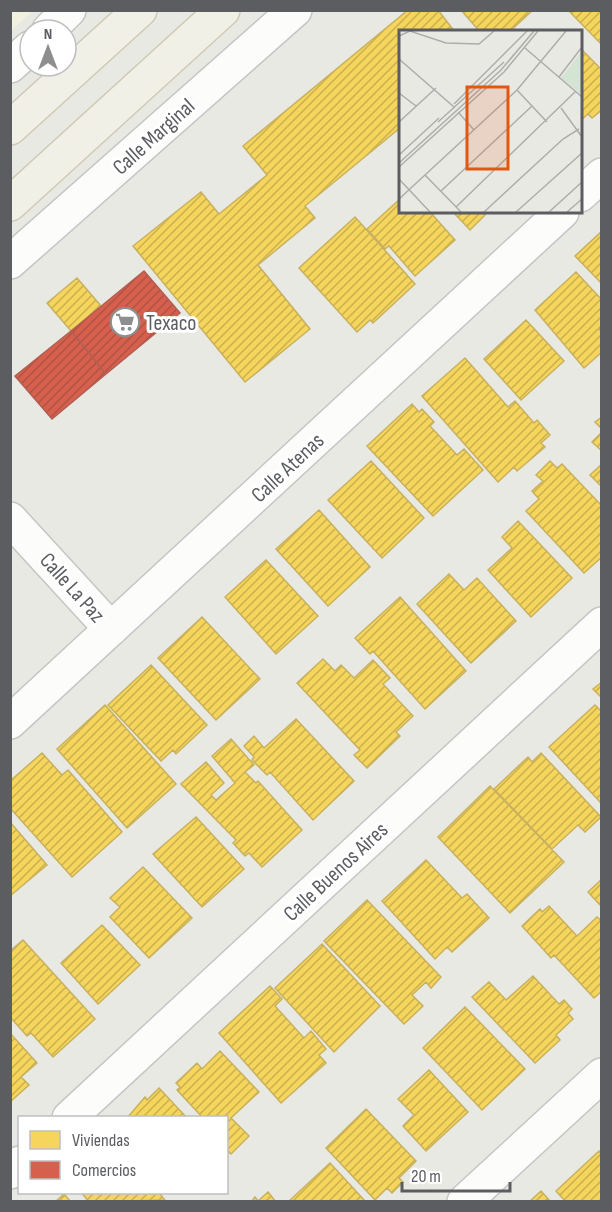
<svg xmlns="http://www.w3.org/2000/svg" width="612" height="1212" viewBox="0 0 612 1212" font-family="'Sofia Sans Condensed',sans-serif">
	<defs>
		<pattern id="homes-hatch" width="6" height="6" patternUnits="userSpaceOnUse" patternTransform="scale(1.5)"><rect width="6" height="6" fill="#f6d55c"/><path d="M-1 1l2-2M0 6l6-6M5 7l2-2" fill="none" stroke="#cab04f"/></pattern>
		<pattern id="shops-hatch" width="6" height="6" patternUnits="userSpaceOnUse" patternTransform="scale(1.5)"><rect width="6" height="6" fill="#d6604d"/><path d="M-1 1l2-2M0 6l6-6M5 7l2-2" fill="none" stroke="#b15243"/></pattern>
	</defs>
	<rect width="100%" height="100%" fill="#e9e9e4"/>
	<path fill="#f2f0de" d="M11,10H32V11L11,31Z"/>
	<path fill="url(#homes-hatch)" stroke="#c8b15e" stroke-width="1.5" d="M408,10H438L455,32H400V128L305,206L315,218L258,265L310,329L245,382L133,246L201,192L219,214L267,175L243,146Z
		M461,10H533L509,32H480Z
		M568,10H602V45Z
		M580,48L602,70V110L592,118L588,114L580,121Z
		M400,199V212H430L455,240L415,276L389,246L385,249L367,229Z
		M453,212H482L485,215L470,230Z
		M355,217L415,284L373,323L370,320L357,332L299,268Z
		M602,231V284L575,256Z
		M576,272L602,300V326L599,329L602,332V352L584,368L535,310Z
		M77,278L101,306L71,331L47,303Z
		M526,320L564,361L521,400L484,359Z
		M465,358L508,407L515,401L534,423L537,420L550,435L541,443L545,447L517,471L514,467L498,482L422,396Z
		M412,404L419,412L422,409L434,422L430,426L457,455L464,449L483,470L433,516L367,446Z
		M602,417V429L595,422Z
		M602,432V451L592,442Z
		M371,461L424,518L382,558L328,500Z
		M550,461L557,468L562,464L602,506V557L584,573L526,511L539,499L532,491L543,481L536,475Z
		M602,464V487L590,475Z
		M319,510L370,567L328,606L276,549Z
		M518,521L572,578L531,617L488,570L512,548L502,537Z
		M266,560L318,616L276,654L225,597Z
		M449,574L464,590L477,578L516,621L471,663L417,604Z
		M400,597L466,671L425,709L373,651L370,654L355,638Z
		M202,617L260,679L216,720L158,658Z
		M323,659L335,671L341,665L354,678L373,660L390,678L383,684L413,716L396,732L400,736L367,768L354,755L360,750L297,683Z
		M151,665L207,725L176,754L173,750L161,761L108,705Z
		M602,682V698L593,689Z
		M105,705L176,784L127,828L57,749Z
		M595,705L602,712V804L549,747Z
		M296,719L354,781L313,820L270,772L267,775L252,760L254,757L244,746L254,736L264,748Z
		M231,739L254,765L245,772L256,783L258,781L302,830L262,867L249,853L245,856L233,843L236,840L181,784L206,762L224,783L211,795L216,800L235,783L212,756Z
		M42,753L62,775L68,770L122,832L72,877L10,808V781Z
		M541,753L601,817L585,832L578,825L552,849L494,789L528,757L532,762Z
		M490,786L564,862L510,913L438,837Z
		M196,817L244,869L202,907L153,854Z
		M10,822L47,865L10,896Z
		M426,860L462,898L467,894L489,918L452,952L447,947L435,959L382,901Z
		M143,867L192,918L149,958L110,917L120,907L110,898Z
		M602,879V907L588,892Z
		M367,900L441,977L431,988L426,982L412,995L423,1006L404,1024L324,941Z
		M549,906L577,936L597,917L602,921V991L594,998L554,955L551,958L522,926L540,909L542,912Z
		M102,925L140,965L98,1004L61,963Z
		M23,940L95,1019L53,1057L31,1033L27,1036L10,1017V951Z
		M322,944L380,1006L334,1052L275,988Z
		M533,976L559,1004L564,1000L572,1009L568,1013L573,1019L556,1035L560,1040L535,1063L472,997L489,982L506,1000Z
		M270,986L282,999L275,1006L304,1038L311,1031L326,1049L319,1055L326,1063L281,1103L219,1033Z
		M465,1007L525,1069L482,1110L423,1048Z
		M10,1033L37,1063L21,1077L29,1085L10,1102Z
		M220,1051L259,1092L231,1118L249,1136L231,1154L226,1149V1118H203L177,1090L180,1087L176,1083L197,1063L202,1069Z
		M429,1070L468,1112L426,1151L403,1126L414,1115L398,1099Z
		M159,1088L187,1118H127L145,1097L147,1100Z
		M366,1109L416,1161L399,1178L403,1182L392,1193L387,1188L375,1200L326,1148Z
		M599,1151L602,1154V1202H566L556,1191Z
		M330,1163L366,1202H289V1201Z
		M541,1191L551,1202H529Z
		M81,1192H158L165,1200L89,1202Z
		M268,1192L276,1202H251L255,1197L258,1201Z
		M64,1194L71,1202H55Z"/>
	<path fill="url(#shops-hatch)" stroke="#b15f53" stroke-width="1.5" d="M144,271L180,313L106,374L71,331Z
		M71,331L106,374L52,419L15,376Z"/>
	<g fill="none" stroke-linecap="round" stroke-linejoin="round">
		<g stroke="#c5c5c5" stroke-width="36">
			<path id="street" d="M49,30L69,10
				M10,66L30,48
				M580,195L602,175
				M10,262L295,10
				M10,519L111,629
				M10,722L562,212
				M69,1118L602,624
				M10,1172L20,1163
				M464,1202L602,1075"/>
		</g>
		<g stroke="#cfcab5" stroke-width="36">
			<path id="primary" d="M10,128L140,10
				M10,204L223,10"/>
		</g>
		<use href="#street" stroke="#fcfcfb" stroke-width="33"/>
		<use href="#primary" stroke="#f1f0e7" stroke-width="33"/>
	</g>
	<defs>
		<g id="supermarket-ring" transform="scale(1.5)"><circle r="9.5" fill="#fff" stroke="#8d8e8f" stroke-width="1.5"/><path d="M-6-5.5h2.5l.6 2H6L4.5 2H-2.5L-4.4-4H-6ZM-1.5 3.2a1.3 1.3 0 1 0 .1 0ZM3 3.2a1.3 1.3 0 1 0 .1 0Z" fill="#8d8e8f"/></g>
	</defs>
	<g fill-rule="evenodd">
		<use href="#supermarket-ring" x="125" y="322"/>
	</g>
	<g text-anchor="middle" stroke-width="6" stroke-linejoin="round" paint-order="stroke">
		<g font-size="22" fill="#5b5d61" stroke="#fff">
			<text transform="translate(153 136) rotate(-42)" y="8">Calle Marginal</text>
			<text transform="translate(287 467) rotate(-43)" y="8">Calle Atenas</text>
			<text transform="translate(73 587) rotate(48)" y="8">Calle La Paz</text>
			<text transform="translate(335 871) rotate(-43)" y="8">Calle Buenos Aires</text>
		</g>
		<g font-size="22" fill="#5b5d61" stroke="#fff" text-anchor="start">
			<text x="146" y="330">Texaco</text>
		</g>
	</g>
	<g transform="translate(399 30)">
		<rect width="183" height="183" fill="#e9e9e4"/>
		<path d="M183,21V65L162,48Z" fill="#d4e4d3"/>
		<path fill="none" stroke="#acadac" stroke-width="1.5" d="M0,6L11,1L47,13L80,14L95,1M126,18L183,67M0,29L55,77M160,47L183,17M118,60L148,92M0,63L17,76M55,74L128,1M162,78L183,107M59,82L75,100M0,92L37,58M39,92L105,32M0,125L40,88M0,133L102,40L135,1M0,137L105,42L139,1M26,145L62,182M0,149L31,182M42,161L133,76M0,169L118,60L167,1M57,177L177,61M85,182L164,109L180,99M117,182L183,123M150,182L183,152M168,182L183,169"/>
		<path fill="#e15910" fill-opacity="0.15" stroke="#e15910" stroke-width="3" d="M68,57H109V139H68Z"/>
		<rect width="183" height="183" fill="none" stroke="#5b5d61" stroke-width="3"/>
	</g>
	<rect width="612" height="1212" fill="none" stroke="#5b5d61" stroke-width="24"/>
	<rect x="18" y="1116" width="210" height="78" fill="#ffffff" stroke="#bdbec0" stroke-width="1.5"/>
	<rect x="30" y="1131" width="30" height="18" fill="#f6d55c" stroke="#bdbec0" stroke-width="1.5"/>
	<text x="72" y="1146" font-size="18" fill="#5b5d61">Viviendas</text>
	<rect x="30" y="1161" width="30" height="18" fill="#d6604d" stroke="#bdbec0" stroke-width="1.5"/>
	<text x="72" y="1176" font-size="18" fill="#5b5d61">Comercios</text>
	<g transform="translate(48 48)"><circle r="28" fill="#ffffff" stroke="#bdbec0" stroke-width="1.5"/>
	<path d="M0-4.5L10 22L0 15L-10 22Z" fill="#8d8e8f"/>
	<text y="-9" font-size="16" font-weight="bold" text-anchor="middle" fill="#5b5d61">N</text>
	</g>
	<path d="M402 1182v9h108v-9" fill="none" stroke="#5b5d61" stroke-width="3"/>
	<text x="411" y="1182" font-size="18" fill="#5b5d61" stroke="#ffffff" stroke-width="4.5" paint-order="stroke">20 m</text>
</svg>
